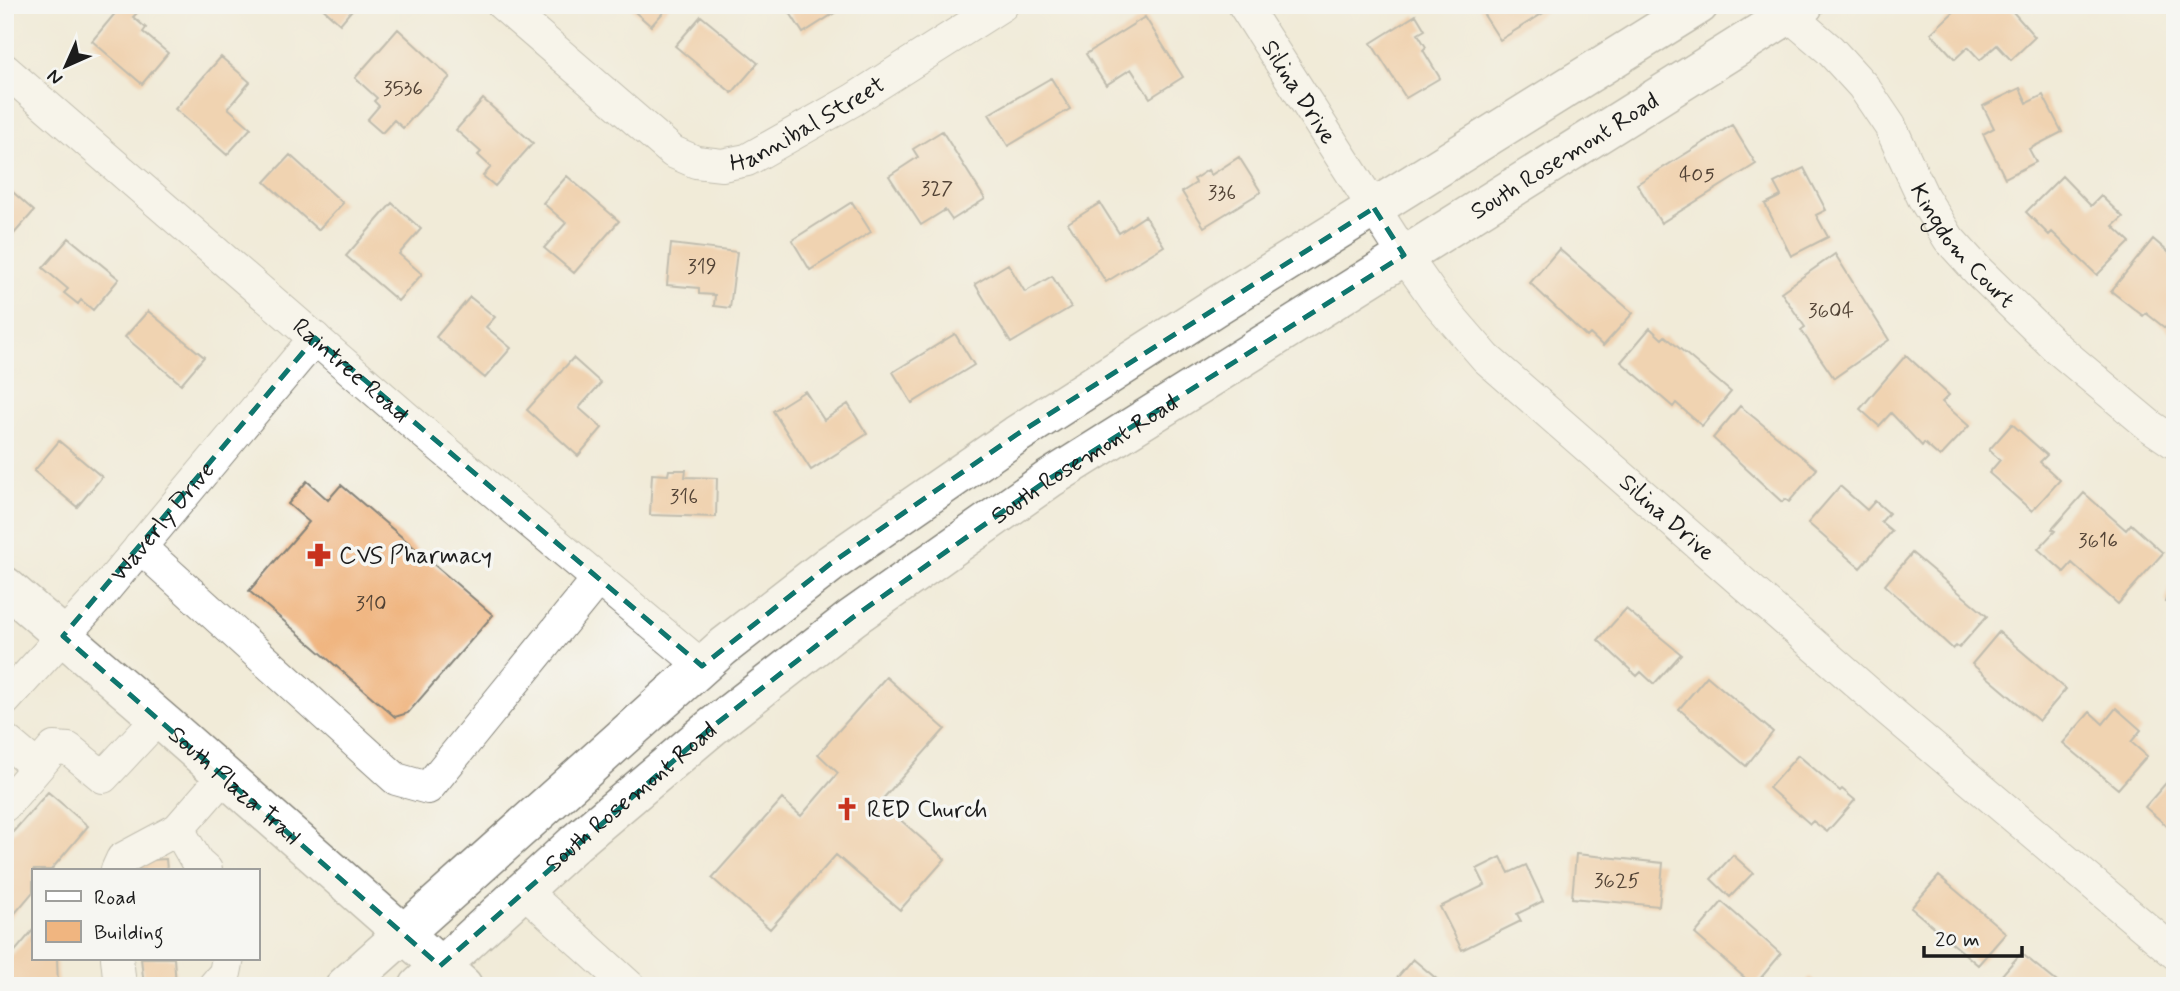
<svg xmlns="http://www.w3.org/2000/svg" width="2180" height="991" viewBox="0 0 2180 991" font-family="Mynerve,sans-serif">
	<rect width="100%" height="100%" fill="#f6f6f2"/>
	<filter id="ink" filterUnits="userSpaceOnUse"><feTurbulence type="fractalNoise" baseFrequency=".0143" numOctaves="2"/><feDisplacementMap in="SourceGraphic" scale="14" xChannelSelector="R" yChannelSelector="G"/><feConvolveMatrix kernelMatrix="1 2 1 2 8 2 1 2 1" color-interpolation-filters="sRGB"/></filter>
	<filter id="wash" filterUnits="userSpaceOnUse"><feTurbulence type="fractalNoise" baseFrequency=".00686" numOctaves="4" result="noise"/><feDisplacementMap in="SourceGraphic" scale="28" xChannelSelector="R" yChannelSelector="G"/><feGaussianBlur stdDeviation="1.57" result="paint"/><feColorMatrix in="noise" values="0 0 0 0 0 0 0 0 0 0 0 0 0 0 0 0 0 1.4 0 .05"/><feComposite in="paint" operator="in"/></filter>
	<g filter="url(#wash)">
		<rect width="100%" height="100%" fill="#f1ebd8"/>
		<g id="blocks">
			<path fill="#f0b580" d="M122,5H132L139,11L133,17L146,28L143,32L168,53L142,84L92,41Z
				M319,5H356L340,24Z
				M627,5H670L651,26Z
				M785,5H847L803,33Z
				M1482,5H1556L1500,40L1479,7Z
				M1961,5H1975L1977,8L1980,5H2007L2035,37L2011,60L1997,45L1980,60L1968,47L1955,59L1931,33Z
				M1416,15L1425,30L1418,34L1426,47L1423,50L1440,78L1406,98L1371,43Z
				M701,16L758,63L732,93L675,46Z
				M1145,17L1183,77L1150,98L1131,69L1106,85L1086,54Z
				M398,29L450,77L403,128L394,120L382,133L367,120L379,106L374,101L377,98L355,78Z
				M221,57L250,82L228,108L251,128L227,155L175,109Z
				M1051,78L1070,109L1008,146L989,114Z
				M2020,88L2027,103L2043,95L2062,132L2029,149L2036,162L2005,178L1983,134L1994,128L1983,106Z
				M483,99L533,143L495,186L483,176L491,167L478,155L481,152L456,130Z
				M1732,125L1756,164L1661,223L1637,184Z
				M942,131L985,199L952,220L945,210L921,225L889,176L918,157L913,149Z
				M290,155L343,203L318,230L265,182Z
				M1239,157L1261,192L1204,227L1182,192L1196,183L1194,179L1208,170L1211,175Z
				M1804,168L1826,210L1816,215L1828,237L1791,256L1765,204L1781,196L1774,183Z
				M567,176L619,221L574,273L544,248L566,223L543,203Z
				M2062,176L2091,206L2101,196L2123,217L2113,226L2130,242L2097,275L2052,232L2049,235L2026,212Z
				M5,185L34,211L5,244Z
				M852,202L871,232L810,270L792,240Z
				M392,203L421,229L399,254L422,274L398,301L346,256Z
				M1100,203L1119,233L1145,216L1164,246L1106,282L1068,223Z
				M69,238L119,279L93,310L81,300L78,304L64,293L68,289L43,268Z
				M2153,239L2175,258V336L2146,313L2143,316L2111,291Z
				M671,244L737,252L730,308L714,306L715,295L699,294V288L667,285Z
				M1559,249L1633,313L1603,346L1590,334L1587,337L1530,283Z
				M1835,254L1889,340L1834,378L1801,330L1805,327L1781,292Z
				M1008,264L1025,292L1052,276L1071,307L1011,343L975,284Z
				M470,297L495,317L486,327L511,348L485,378L436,337Z
				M148,311L204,357L181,384L125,337Z
				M1650,328L1662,339L1665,336L1731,392L1702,426L1676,403L1673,407L1621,362Z
				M955,334L974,365L912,403L893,372Z
				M1906,355L1949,395L1942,402L1969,426L1940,457L1924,443L1922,446L1891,413L1879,426L1860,409Z
				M573,358L601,383L579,408L602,428L578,456L527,410Z
				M805,391L824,420L848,404L867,434L811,470L773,411Z
				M1740,406L1817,469L1789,502L1785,499L1782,502L1713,438Z
				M2012,424L2047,455L2040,462L2060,480L2032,511L1989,473L2000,460L1989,450Z
				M59,441L102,477L77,507L34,471Z
				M669,470H686L685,477L717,478L716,517L650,515L652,474L668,475Z
				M307,481L328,500L341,485L493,615L408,713L395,717L249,591L309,522L288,504Z
				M1840,486L1867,510L1875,501L1889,513L1881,522L1892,531L1860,568L1808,523Z
				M2084,493L2126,530L2131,524L2163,553L2118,604L2072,563L2064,572L2038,549L2055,531L2052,529Z
				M1912,553L1987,616L1959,648L1956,646L1953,649L1885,585Z
				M2174,574H2175V605L2165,602Z
				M1626,609L1681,654L1654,684L1641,672L1637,676L1598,640Z
				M1999,632L2066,689L2039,721L1972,664Z
				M1707,676L1773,732L1746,766L1679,709Z
				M886,677L945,729L880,802L945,859L900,910L836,855L770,929L712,878L782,799L801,816L838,773L818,754Z
				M2116,708L2141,730L2131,742L2147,756L2118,789L2063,743L2090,712L2103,724Z
				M1798,755L1840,791L1842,789L1855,800L1827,832L1813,821L1810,824L1769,788Z
				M2173,775L2175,777V833L2145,807Z
				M48,792L88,826L51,870H33V892L5,925V841Z
				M1576,854L1663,863L1659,906L1572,898Z
				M1733,855L1753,873L1730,897L1711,879Z
				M1501,857L1509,873L1526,865L1543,901L1517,914L1521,921L1462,950L1440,907L1485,885L1477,869Z
				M166,859L167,870H134V861Z
				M1939,876L2006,933L1978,965L1911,908Z
				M1722,902L1781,954L1754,986L1695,934Z
				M33,930V958H57L58,986H5V963Z
				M2021,953L2062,986L1994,984Z
				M141,958H174L176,986H144Z
				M1413,959L1445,986H1390Z
				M1810,977L1820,986H1802Z"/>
		</g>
	</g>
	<g filter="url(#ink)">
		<use href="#blocks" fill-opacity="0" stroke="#86847a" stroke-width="2"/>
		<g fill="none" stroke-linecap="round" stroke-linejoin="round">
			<g stroke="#86847a" stroke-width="34">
				<g id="minor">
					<path id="s1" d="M503,5L673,152L696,162L722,165L747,160L853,100L1002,5"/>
					<path id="s2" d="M1244,5L1404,255L1435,299L1486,358L1887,709L2175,953"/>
					<path id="s3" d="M1789,15L1830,50L1863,86L1890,126L1923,197L1949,239L1978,271L2058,349L2150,426L2175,443"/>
					<path id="s4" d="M5,70L424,433L702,666"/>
					<path d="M140,547L396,779L428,788L598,579"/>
					<path id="s5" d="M5,700L97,599L315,338"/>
					<path d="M5,740L37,767"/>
					<path d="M5,805L54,748L69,749L103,777L158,718"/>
					<path d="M178,829L197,862L206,870"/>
					<path d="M117,870L122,859L178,829L224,776"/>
					<path d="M523,890L629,986"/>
					<path d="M117,958L120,986"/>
					<path d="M214,986L225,973L228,958"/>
				</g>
			</g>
			<g stroke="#86847a" stroke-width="41">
				<g id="major">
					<path id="s6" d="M5,586L171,729L463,986"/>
					<path d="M345,986L722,648L830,564L1016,435L1218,305L1699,5"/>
					<path id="s7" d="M419,986L576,842L712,727L852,618L1049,479L1804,5"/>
				</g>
			</g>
			<use href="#minor" stroke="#fff" stroke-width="32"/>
			<use href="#major" stroke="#fff" stroke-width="38"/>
		</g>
	</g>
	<path d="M0 0H2180V991H0ZM1374,208L1404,255L1049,479L852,618L712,727L440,966L63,636L315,338L702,666L830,564L1016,435Z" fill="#f1ebd8" fill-opacity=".55" fill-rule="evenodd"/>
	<path fill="none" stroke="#0f766e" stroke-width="5" stroke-dasharray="14 9" stroke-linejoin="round" d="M1374,208L1404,255L1049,479L852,618L712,727L440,966L63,636L315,338L702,666L830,564L1016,435Z"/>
	<defs>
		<g id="pharmacy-bare" transform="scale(1.89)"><path d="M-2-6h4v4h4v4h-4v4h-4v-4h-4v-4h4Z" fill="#c8321e" stroke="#f6f6f2" stroke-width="2.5" paint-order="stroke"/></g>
		<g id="church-bare" transform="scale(1.89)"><path d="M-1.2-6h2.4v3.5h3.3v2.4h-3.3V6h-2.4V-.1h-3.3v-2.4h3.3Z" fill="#c8321e" stroke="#f6f6f2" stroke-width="2.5" paint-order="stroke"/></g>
	</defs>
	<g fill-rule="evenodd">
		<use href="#pharmacy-bare" x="319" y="555"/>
		<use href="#church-bare" x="847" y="809"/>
	</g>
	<g text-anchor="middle" stroke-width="7" stroke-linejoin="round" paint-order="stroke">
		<g font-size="21" fill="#514235">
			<text x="403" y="95">3536</text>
			<text x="1697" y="181">405</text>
			<text x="937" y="195">327</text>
			<text x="1222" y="199">336</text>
			<text x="702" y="273">319</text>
			<text x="1831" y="317">3604</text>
			<text x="684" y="503">316</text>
			<text x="2098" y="547">3616</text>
			<text x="371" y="610">310</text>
			<text x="1617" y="887">3625</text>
		</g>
		<g font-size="24" fill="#1c1c1c" stroke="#f6f6f2">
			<text dy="8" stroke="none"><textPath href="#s2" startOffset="103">Silina Drive</textPath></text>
			<text dy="8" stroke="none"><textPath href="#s1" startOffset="371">Hannibal Street</textPath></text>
			<text dy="8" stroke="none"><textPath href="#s7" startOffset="1418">South Rosemont Road</textPath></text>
			<text dy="8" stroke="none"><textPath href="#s3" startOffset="292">Kingdom Court</textPath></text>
			<text dy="8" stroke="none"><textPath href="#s4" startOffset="458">Raintree Road</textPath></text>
			<text dy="8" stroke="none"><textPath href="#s7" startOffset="850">South Rosemont Road</textPath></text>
			<text dy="8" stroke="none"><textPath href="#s2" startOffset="670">Silina Drive</textPath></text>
			<text dy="8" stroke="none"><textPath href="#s5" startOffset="238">Waverly Drive</textPath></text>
			<text dy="8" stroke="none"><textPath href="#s6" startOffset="304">South Plaza Trail</textPath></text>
			<text dy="8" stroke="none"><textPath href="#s7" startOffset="284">South Rosemont Road</textPath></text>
		</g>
		<g font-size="24" fill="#1c1c1c" stroke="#f6f6f2" text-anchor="start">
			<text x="339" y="563">CVS Pharmacy</text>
			<text x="867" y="817">RED Church</text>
		</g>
	</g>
	<rect width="2180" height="991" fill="none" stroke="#f6f6f2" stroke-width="28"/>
	<rect x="32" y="869" width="228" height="91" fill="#f6f6f2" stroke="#9f9f9c" stroke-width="2"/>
	<rect x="46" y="891" width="35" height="10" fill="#ffffff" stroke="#9f9f9c" stroke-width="2"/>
	<text x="94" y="904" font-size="21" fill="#1c1c1c">Road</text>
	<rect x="46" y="921" width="35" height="21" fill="#f0b580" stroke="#9f9f9c" stroke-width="2"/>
	<text x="94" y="939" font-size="21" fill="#1c1c1c">Building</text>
	<g transform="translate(66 66) rotate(225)" stroke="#f6f6f2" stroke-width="5" paint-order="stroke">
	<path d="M0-5L12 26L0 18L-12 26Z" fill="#1c1c1c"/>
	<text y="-10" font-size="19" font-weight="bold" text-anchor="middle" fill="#1c1c1c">N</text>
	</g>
	<path d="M1924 946v10h98v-10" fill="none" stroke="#1c1c1c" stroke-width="3.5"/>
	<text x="1935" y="946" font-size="21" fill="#1c1c1c" stroke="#f6f6f2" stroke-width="5" paint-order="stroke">20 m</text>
</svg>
